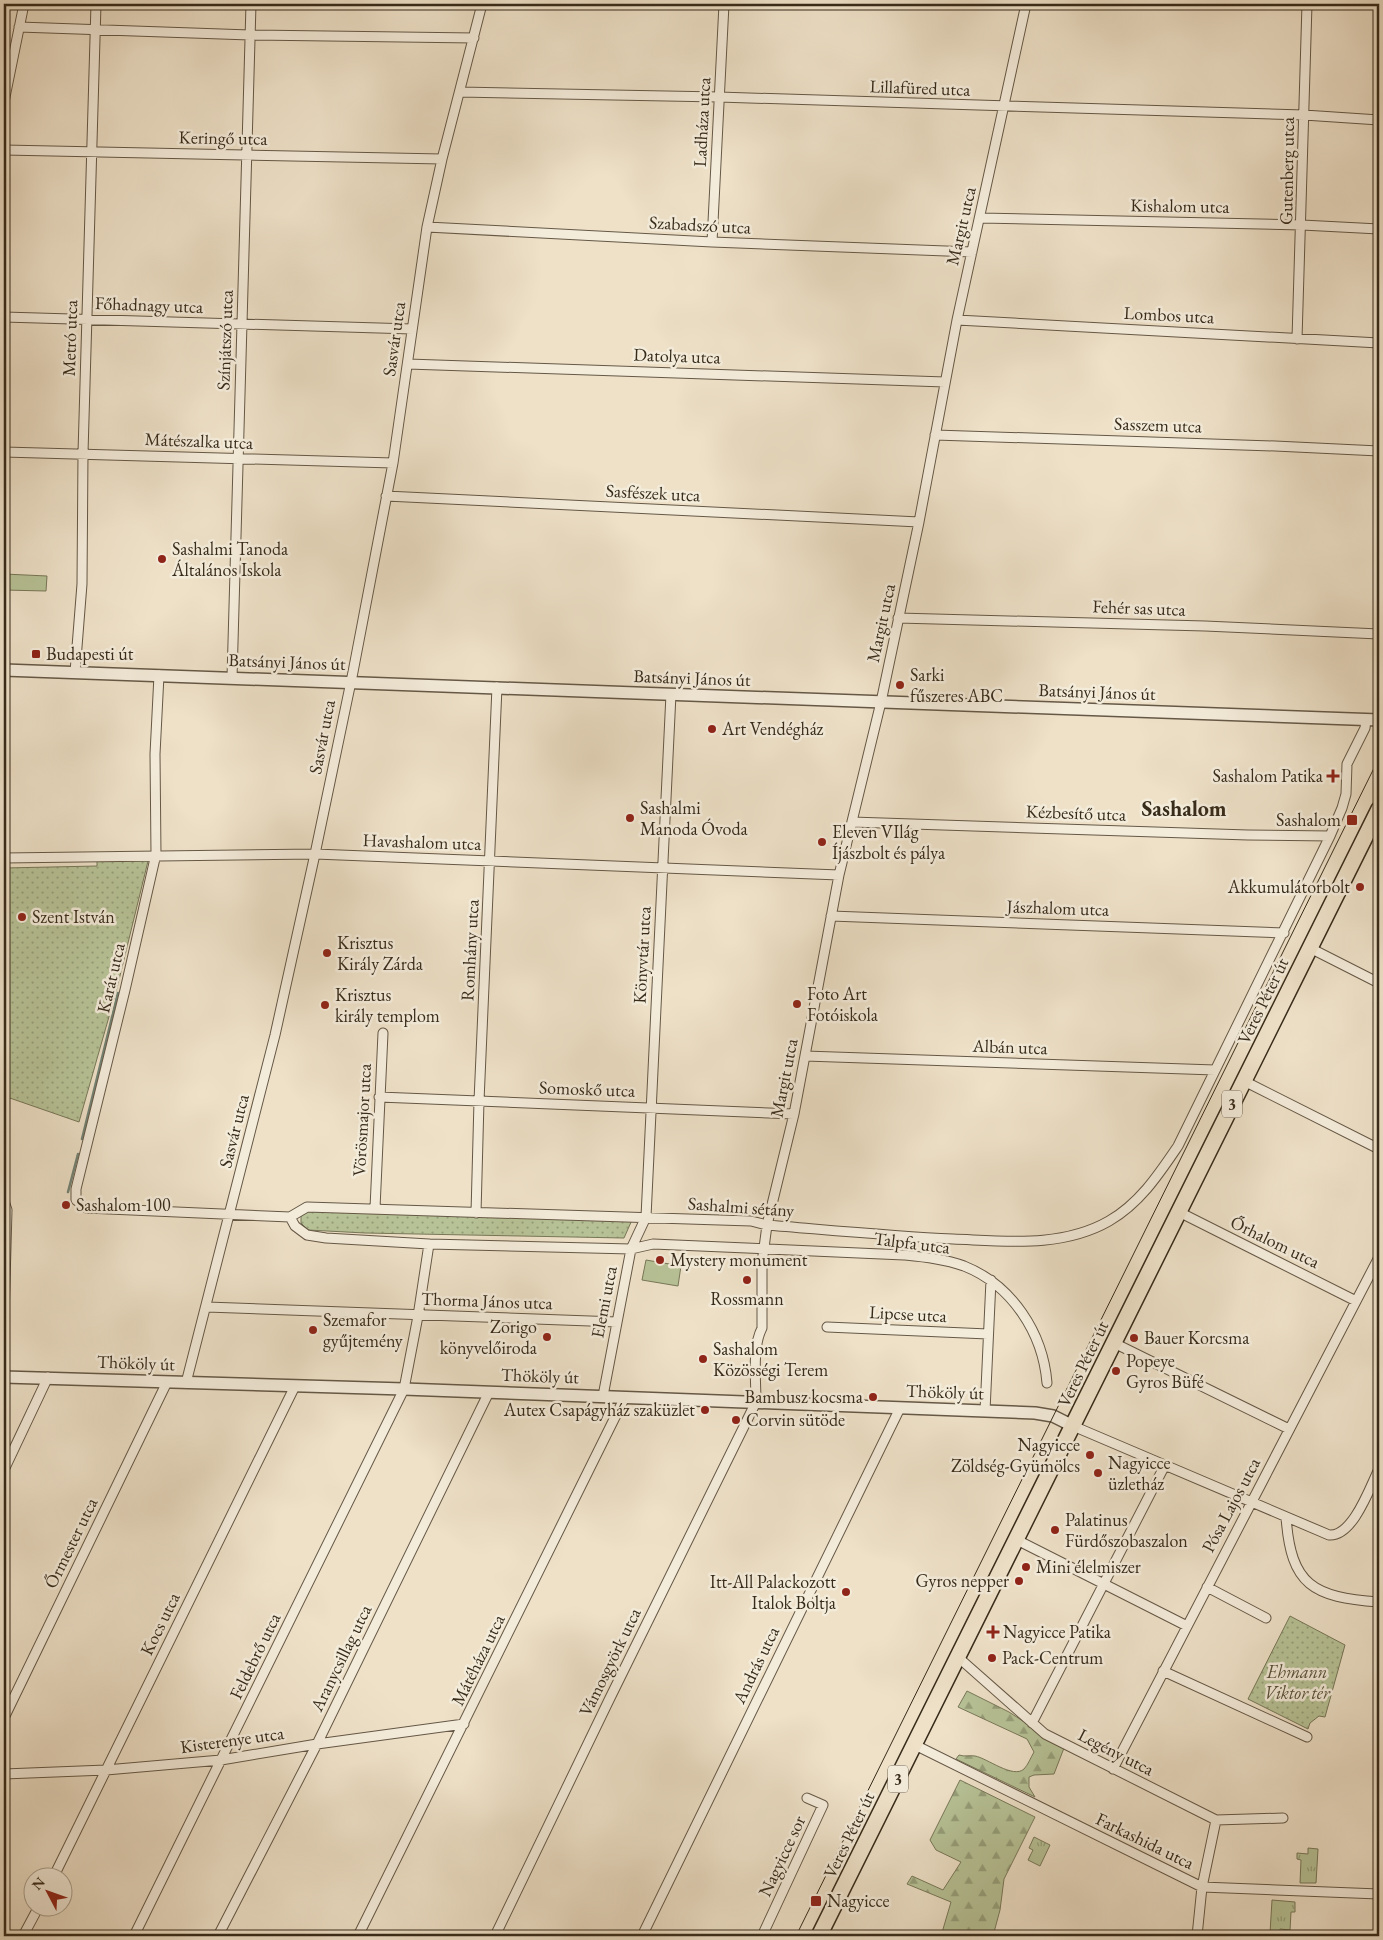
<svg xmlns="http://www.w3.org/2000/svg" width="1383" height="1940" viewBox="0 0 1383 1940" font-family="'EB Garamond',serif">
	<defs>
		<pattern id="grass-tufts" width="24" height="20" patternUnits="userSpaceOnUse" patternTransform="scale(1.25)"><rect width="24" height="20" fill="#b7c397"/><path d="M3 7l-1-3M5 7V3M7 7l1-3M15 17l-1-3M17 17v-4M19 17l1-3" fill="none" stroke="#969f7a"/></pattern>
		<pattern id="forest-firs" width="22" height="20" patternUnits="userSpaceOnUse" patternTransform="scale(1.25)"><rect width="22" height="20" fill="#b7c397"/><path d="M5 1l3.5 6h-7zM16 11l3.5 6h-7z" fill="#969f7a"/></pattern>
		<pattern id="park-dots" width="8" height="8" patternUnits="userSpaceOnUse" patternTransform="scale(1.25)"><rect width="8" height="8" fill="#b7c397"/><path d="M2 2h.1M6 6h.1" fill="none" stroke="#969f7a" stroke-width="1.8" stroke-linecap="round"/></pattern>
	</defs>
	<rect width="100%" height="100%" fill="#eee1c8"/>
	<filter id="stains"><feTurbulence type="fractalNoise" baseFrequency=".004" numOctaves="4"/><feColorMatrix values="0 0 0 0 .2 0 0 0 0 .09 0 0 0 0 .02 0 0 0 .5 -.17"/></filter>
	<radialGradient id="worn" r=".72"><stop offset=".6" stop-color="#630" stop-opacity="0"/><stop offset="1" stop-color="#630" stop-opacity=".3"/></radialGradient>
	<path fill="url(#grass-tufts)" stroke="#777758" d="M1034,1837L1050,1845L1040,1866L1028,1860L1033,1850L1029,1848Z
		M1308,1848L1318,1849L1316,1883H1300L1301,1860L1297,1859V1853L1308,1854Z
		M1272,1900L1295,1902V1912H1291L1290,1930L1280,1929V1933H1270Z"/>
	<path fill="url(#forest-firs)" stroke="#777758" d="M967,1691L1009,1712L1064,1748L1054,1774L1034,1775L1029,1777V1787L1035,1797L956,1759L959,1755C965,1757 969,1755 975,1756C987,1758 1013,1779 1024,1769C1028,1765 1031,1757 1034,1752L1027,1739L958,1707Z
		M960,1780L1035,1817L1004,1879L1000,1910L993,1936H941L951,1902L907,1884L912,1876L943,1890L961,1862L936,1850L930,1840Z"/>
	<path fill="url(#park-dots)" stroke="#777758" d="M149,857L116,992L79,1122L4,1096V868L97,866V859Z
		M308,1210L632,1220L624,1238L365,1233L308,1230L301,1223V1214Z
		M1290,1616L1345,1645L1325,1717L1319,1716L1310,1723L1308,1729L1248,1699Z"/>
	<path fill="#b7c397" stroke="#777758" d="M4,574L47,576L46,591L4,590Z
		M646,1260L681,1266L678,1286L642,1280Z"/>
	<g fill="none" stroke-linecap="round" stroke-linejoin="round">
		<path stroke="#728375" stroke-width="2.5" d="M82,1139L118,993
			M68,1192L78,1154"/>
		<g stroke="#655846" stroke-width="11">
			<path id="minor" d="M19,27L250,35L474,38
				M460,92L719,97L1304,115L1379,120
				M4,102L24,4
				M4,150L442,159
				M980,218L1302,225L1379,229
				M427,227L712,242L972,252
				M712,242L724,4
				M4,317L412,329
				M957,320L1379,343
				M1297,339L1307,4
				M408,364L945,382
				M935,435L1275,446L1379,451
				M4,452L393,463
				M386,496L919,522
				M898,618L1205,626L1379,634
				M75,672L82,584L83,453L96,4
				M159,675L155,754L156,854L125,990L76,1189V1200L86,1208L290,1217L307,1207L751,1221L767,1225C829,1230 891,1236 953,1239C1006,1241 1062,1248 1109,1221C1140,1203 1159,1174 1178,1146L1330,836L1342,808L1346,794L1347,764L1365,728L1366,720
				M232,678L251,4
				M852,822L1248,835L1330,836
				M4,858L315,854L839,875
				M831,916L1284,933
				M1310,948L1379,983
				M805,1056L1215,1070
				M1244,1081L1379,1149
				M379,1097L794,1114
				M4,1201L7,1210L4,1318
				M375,1208L383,1033
				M1179,1212L1356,1301
				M476,1213L479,1101L497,687
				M290,1217L295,1226L307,1235L326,1238L429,1244L631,1249L653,1244L904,1255C924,1257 945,1259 964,1266C1012,1285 1043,1333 1047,1383
				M207,1307L617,1322
				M827,1327L988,1334
				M1114,1343L1289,1429
				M186,1383L275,1035L315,854L353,672L393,463L427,227L442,159L482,4
				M603,1396L631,1249L646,1217L671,694
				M985,1411L991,1280
				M1073,1426L1329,1535C1353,1537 1370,1487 1379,1469
				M4,1470L48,1377
				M1286,1517C1291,1586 1313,1597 1379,1602
				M1017,1540L1187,1626
				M1207,1587L1266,1618
				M959,1658L1045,1734L1216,1820L1283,1818
				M1163,1671L1307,1737
				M4,1718L167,1382
				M1032,1723L1165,1465
				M915,1745L1202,1887L1379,1894
				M1113,1769L1379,1257
				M4,1774L106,1770L221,1760L317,1744L464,1724
				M53,1878L295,1386
				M23,1936L38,1908
				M134,1936L404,1389L418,1316L429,1244
				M218,1936L317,1744L489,1392
				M358,1936L625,1397
				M495,1936L609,1700L756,1402C756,1380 752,1347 762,1328V1263L767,1225L794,1114L839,875L881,702L919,522L957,320L1026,4
				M642,1936L900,1408
				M762,1936L823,1805L807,1798
				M1197,1936L1202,1887L1216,1820"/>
		</g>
		<g stroke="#655846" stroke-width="14">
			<path id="tertiary" d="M4,670L1379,720
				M4,1377L404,1389L1035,1413L1053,1416L1073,1426"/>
		</g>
		<g stroke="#372b1a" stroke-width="18">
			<path id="primary" d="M819,1936L1379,809"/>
		</g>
		<use href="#minor" stroke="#f4ecdb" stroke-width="9"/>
		<use href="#tertiary" stroke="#f4ecdb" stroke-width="11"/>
		<use href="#primary" stroke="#eee1c8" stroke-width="15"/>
		<path stroke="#372b1a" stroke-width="1" d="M796,1936L1379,758"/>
	</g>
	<g fill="#8f2418" stroke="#f4ecdb" stroke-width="2">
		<circle cx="162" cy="559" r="5"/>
		<rect x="31" y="649" width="10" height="10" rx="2.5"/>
		<circle cx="900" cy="685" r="5"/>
		<circle cx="712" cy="729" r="5"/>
		<path d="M1330.5 768.5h5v5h5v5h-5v5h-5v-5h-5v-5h5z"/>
		<circle cx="630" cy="818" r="5"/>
		<rect x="1346" y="814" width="12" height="12" rx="2.5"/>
		<circle cx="822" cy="842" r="5"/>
		<circle cx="1360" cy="887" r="5"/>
		<circle cx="22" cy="917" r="5"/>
		<circle cx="327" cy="953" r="5"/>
		<circle cx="797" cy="1004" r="5"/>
		<circle cx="325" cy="1005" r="5"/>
		<circle cx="66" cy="1205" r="5"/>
		<circle cx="660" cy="1260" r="5"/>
		<circle cx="747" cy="1280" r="5"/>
		<circle cx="313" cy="1330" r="5"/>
		<circle cx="547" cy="1337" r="5"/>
		<circle cx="1134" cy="1338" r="5"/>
		<circle cx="703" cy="1359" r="5"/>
		<circle cx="1116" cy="1371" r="5"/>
		<circle cx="873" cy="1397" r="5"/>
		<circle cx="705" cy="1410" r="5"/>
		<circle cx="736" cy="1420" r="5"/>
		<circle cx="1090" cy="1455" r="5"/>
		<circle cx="1098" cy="1473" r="5"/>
		<circle cx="1055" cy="1530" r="5"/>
		<circle cx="1026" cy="1567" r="5"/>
		<circle cx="1019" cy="1581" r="5"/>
		<circle cx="846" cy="1592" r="5"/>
		<path d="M990.5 1624.5h5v5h5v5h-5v5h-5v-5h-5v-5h5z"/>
		<circle cx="992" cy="1658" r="5"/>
		<rect x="810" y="1895" width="12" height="12" rx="2.5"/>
	</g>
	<g text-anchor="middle" stroke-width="5" stroke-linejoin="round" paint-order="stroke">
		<g fill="#f4ecdb" stroke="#706554" stroke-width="1">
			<rect x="1222" y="1090.5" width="20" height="27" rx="4"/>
			<rect x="888" y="1765.5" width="20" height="27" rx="4"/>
		</g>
		<g font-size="16" font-weight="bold" fill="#372b1a">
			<text x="1232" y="1110">3</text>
			<text x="898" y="1785">3</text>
		</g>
		<g font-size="18" fill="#372b1a" stroke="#f4ecdb">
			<text transform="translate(920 88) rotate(2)" y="6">Lillafüred utca</text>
			<text transform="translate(702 122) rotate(-87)" y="6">Ladháza utca</text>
			<text transform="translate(223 138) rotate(1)" y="6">Keringő utca</text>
			<text transform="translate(1287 171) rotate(-89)" y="6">Gutenberg utca</text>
			<text transform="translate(1180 206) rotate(1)" y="6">Kishalom utca</text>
			<text transform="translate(700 225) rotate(3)" y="6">Szabadszó utca</text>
			<text transform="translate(961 226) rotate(-77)" y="6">Margit utca</text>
			<text transform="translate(149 305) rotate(2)" y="6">Főhadnagy utca</text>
			<text transform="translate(1169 315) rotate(3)" y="6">Lombos utca</text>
			<text transform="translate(70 338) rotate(-88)" y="6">Metró utca</text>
			<text transform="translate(394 339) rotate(-82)" y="6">Sasvár utca</text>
			<text transform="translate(225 340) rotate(-88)" y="6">Színjátszó utca</text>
			<text transform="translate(677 356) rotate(2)" y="6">Datolya utca</text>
			<text transform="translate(1158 425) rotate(2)" y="6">Sasszem utca</text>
			<text transform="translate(199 441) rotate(2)" y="6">Mátészalka utca</text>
			<text transform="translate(653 493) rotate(3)" y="6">Sasfészek utca</text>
			<text transform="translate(1139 608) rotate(2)" y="6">Fehér sas utca</text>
			<text transform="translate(881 623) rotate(-78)" y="6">Margit utca</text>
			<text transform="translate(287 662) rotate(2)" y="6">Batsányi János út</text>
			<text transform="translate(692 678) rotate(2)" y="6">Batsányi János út</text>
			<text transform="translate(1097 692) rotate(2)" y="6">Batsányi János út</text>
			<text transform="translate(322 737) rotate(-79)" y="6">Sasvár utca</text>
			<text transform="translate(1076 813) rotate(2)" y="6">Kézbesítő utca</text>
			<text transform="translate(422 842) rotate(2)" y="6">Havashalom utca</text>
			<text transform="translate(1058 908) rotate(2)" y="6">Jászhalom utca</text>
			<text transform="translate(470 950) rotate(-87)" y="6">Romhány utca</text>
			<text transform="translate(642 955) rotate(-87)" y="6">Könyvtár utca</text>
			<text transform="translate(111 978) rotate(-77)" y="6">Karát utca</text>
			<text transform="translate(1263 1001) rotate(-64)" y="6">Veres Péter út</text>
			<text transform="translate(1010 1047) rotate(2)" y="6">Albán utca</text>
			<text transform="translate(784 1078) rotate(-79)" y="6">Margit utca</text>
			<text transform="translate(587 1089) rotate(2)" y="6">Somoskő utca</text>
			<text transform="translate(362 1120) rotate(-87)" y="6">Vörösmajor utca</text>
			<text transform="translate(234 1131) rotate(-76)" y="6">Sasvár utca</text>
			<text transform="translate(741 1207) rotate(4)" y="6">Sashalmi sétány</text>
			<text transform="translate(1275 1242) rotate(26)" y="6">Őrhalom utca</text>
			<text transform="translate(912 1243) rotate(7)" y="6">Talpfa utca</text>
			<text transform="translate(487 1301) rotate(2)" y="6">Thorma János utca</text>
			<text transform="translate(604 1302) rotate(-79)" y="6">Elemi utca</text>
			<text transform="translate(908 1314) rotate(3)" y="6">Lipcse utca</text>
			<text transform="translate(136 1363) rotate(2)" y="6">Thököly út</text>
			<text transform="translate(1083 1364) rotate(-64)" y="6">Veres Péter út</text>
			<text transform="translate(540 1376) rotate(2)" y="6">Thököly út</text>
			<text transform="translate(945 1392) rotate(2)" y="6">Thököly út</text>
			<text transform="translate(1231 1505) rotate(-62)" y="6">Pósa Lajos utca</text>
			<text transform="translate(71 1543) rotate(-64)" y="6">Őrmester utca</text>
			<text transform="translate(160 1624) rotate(-64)" y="6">Kocs utca</text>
			<text transform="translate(255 1656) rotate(-64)" y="6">Feldebrő utca</text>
			<text transform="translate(341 1658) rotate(-64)" y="6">Aranycsillag utca</text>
			<text transform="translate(478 1660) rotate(-64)" y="6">Mátéháza utca</text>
			<text transform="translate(610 1662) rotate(-64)" y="6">Vámosgyörk utca</text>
			<text transform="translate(756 1665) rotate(-64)" y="6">András utca</text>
			<text transform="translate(232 1740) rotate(-8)" y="6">Kisterenye utca</text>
			<text transform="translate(1116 1752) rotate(27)" y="6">Legény utca</text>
			<text transform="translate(849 1835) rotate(-64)" y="6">Veres Péter út</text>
			<text transform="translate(1145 1841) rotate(26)" y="6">Farkashida utca</text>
			<text transform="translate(782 1856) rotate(-65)" y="6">Nagyicce sor</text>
		</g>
		<g font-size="18" fill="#372b1a" stroke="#f4ecdb" text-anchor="start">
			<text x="172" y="555">Sashalmi Tanoda<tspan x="172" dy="21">Általános Iskola</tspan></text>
			<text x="46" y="660">Budapesti út</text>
			<text x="910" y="681">Sarki<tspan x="910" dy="21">fűszeres ABC</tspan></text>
			<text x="722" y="735">Art Vendégház</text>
			<text x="1323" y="782" text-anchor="end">Sashalom Patika</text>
			<text x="640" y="814">Sashalmi<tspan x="640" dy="21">Manoda Óvoda</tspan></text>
			<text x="1341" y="826" text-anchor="end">Sashalom</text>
			<text x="832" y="838">Eleven VIlág<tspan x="832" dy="21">Íjászbolt és pálya</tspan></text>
			<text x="1350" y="893" text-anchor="end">Akkumulátorbolt</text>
			<text x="32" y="923">Szent István</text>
			<text x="337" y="949">Krisztus<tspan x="337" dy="21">Király Zárda</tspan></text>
			<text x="807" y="1000">Foto Art<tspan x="807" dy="21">Fotóiskola</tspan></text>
			<text x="335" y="1001">Krisztus<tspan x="335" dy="21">király templom</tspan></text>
			<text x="76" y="1211">Sashalom 100</text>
			<text x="670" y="1266">Mystery monument</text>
			<text x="747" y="1305" text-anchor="middle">Rossmann</text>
			<text x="323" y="1326">Szemafor<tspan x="323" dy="21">gyűjtemény</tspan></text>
			<text x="537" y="1333" text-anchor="end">Zorigo<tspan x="537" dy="21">könyvelőiroda</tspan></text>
			<text x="1144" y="1344">Bauer Korcsma</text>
			<text x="713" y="1355">Sashalom<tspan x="713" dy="21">Közösségi Terem</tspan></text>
			<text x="1126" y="1367">Popeye<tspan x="1126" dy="21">Gyros Büfé</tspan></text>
			<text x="863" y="1403" text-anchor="end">Bambusz kocsma</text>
			<text x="695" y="1416" text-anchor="end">Autex Csapágyház szaküzlet</text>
			<text x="746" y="1426">Corvin sütöde</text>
			<text x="1080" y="1451" text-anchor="end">Nagyicce<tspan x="1080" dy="21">Zöldség-Gyümölcs</tspan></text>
			<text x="1108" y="1469">Nagyicce<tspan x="1108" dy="21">üzletház</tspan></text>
			<text x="1065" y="1526">Palatinus<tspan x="1065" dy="21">Fürdőszobaszalon</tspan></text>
			<text x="1036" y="1573">Mini élelmiszer</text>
			<text x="1009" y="1587" text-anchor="end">Gyros nepper</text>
			<text x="836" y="1588" text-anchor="end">Itt-All Palackozott<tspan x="836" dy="21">Italok Boltja</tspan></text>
			<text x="1003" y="1638">Nagyicce Patika</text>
			<text x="1002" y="1664">Pack-Centrum</text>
			<text x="827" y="1907">Nagyicce</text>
		</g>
		<g font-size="18" font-style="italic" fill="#575139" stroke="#f4ecdb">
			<text x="1297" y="1678">Ehmann<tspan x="1297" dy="21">Viktor tér</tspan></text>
		</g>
		<g font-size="22" font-weight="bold" fill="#372b1a" stroke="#f4ecdb">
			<text x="1184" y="816">Sashalom</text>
		</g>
	</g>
	<rect width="1383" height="1940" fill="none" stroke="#eee1c8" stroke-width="20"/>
	<rect x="5" y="5" width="1373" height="1930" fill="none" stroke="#372b1a" stroke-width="2.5"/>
	<rect x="10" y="10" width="1363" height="1920" fill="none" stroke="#372b1a"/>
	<g transform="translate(48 1892) rotate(311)"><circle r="24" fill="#f4ecdb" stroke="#a89f8e"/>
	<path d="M0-4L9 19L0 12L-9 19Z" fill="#8f2418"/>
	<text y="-8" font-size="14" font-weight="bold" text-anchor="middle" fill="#372b1a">N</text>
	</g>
	<rect width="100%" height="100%" filter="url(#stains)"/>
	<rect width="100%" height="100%" fill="url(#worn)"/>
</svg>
